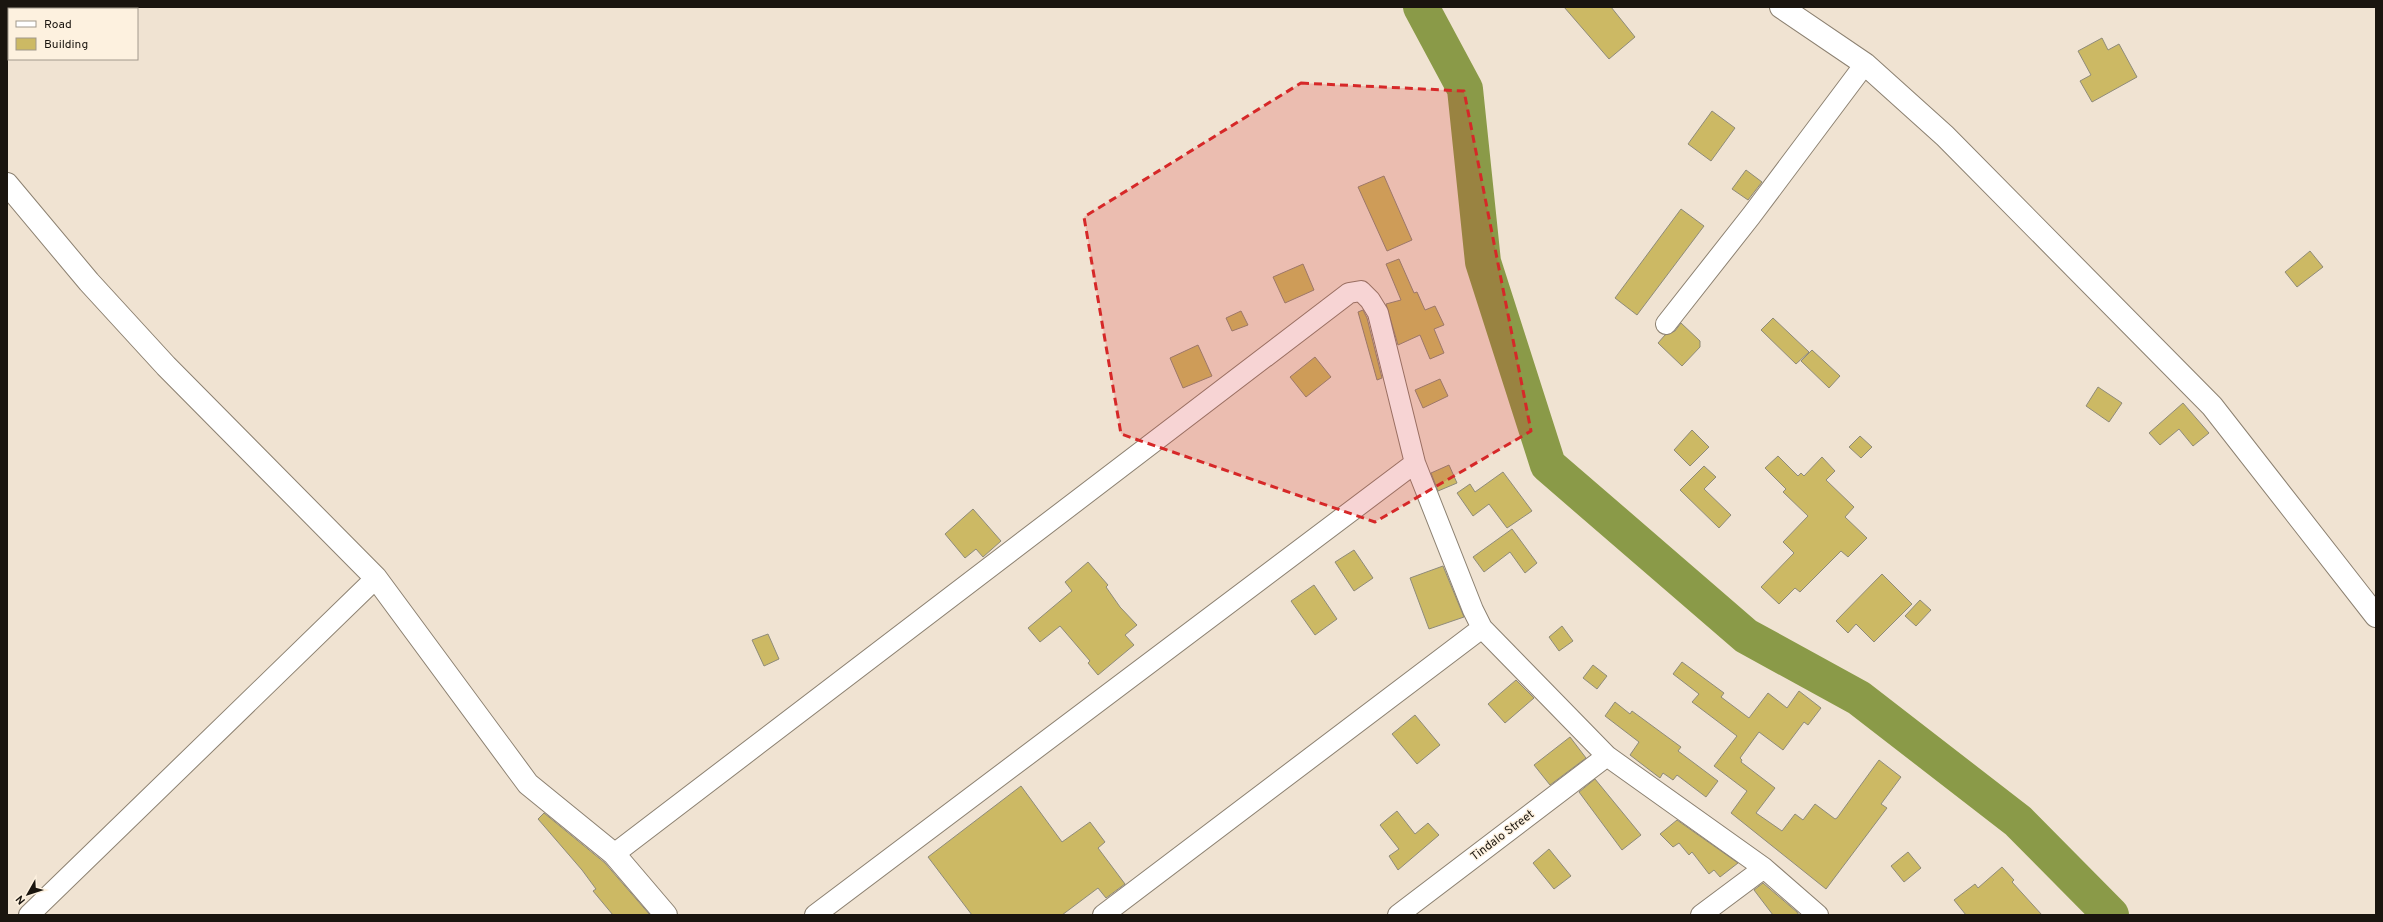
<svg xmlns="http://www.w3.org/2000/svg" width="2383" height="922" viewBox="0 0 2383 922" font-family="Overpass,sans-serif">
	<rect width="100%" height="100%" fill="#f0e3d2"/>
	<g fill="none" stroke-linecap="round" stroke-linejoin="round">
		<path stroke="#8a9a48" stroke-width="36" d="M1421,7L1465,89L1483,262L1548,465L1746,636L1859,698L2018,821L2111,915"/>
	</g>
	<path fill="#ccb964" stroke="#8f8b79" d="M1564,7H1611L1635,37L1609,59Z
		M2102,38L2108,50L2119,44L2137,77L2092,102L2080,81L2091,75L2078,51Z
		M1712,111L1735,128L1711,161L1688,144Z
		M1746,170L1762,182L1748,200L1732,189Z
		M1384,176L1412,240L1387,251L1358,187Z
		M1681,209L1704,226L1637,315L1615,298Z
		M2310,251L2323,267L2297,287L2285,272Z
		M1399,259L1414,293L1417,292L1425,310L1435,306L1444,325L1434,329L1444,353L1430,359L1420,335L1398,345L1386,304L1401,300L1386,264Z
		M1303,264L1314,290L1285,303L1273,277Z
		M1363,310L1367,318L1382,378L1377,380L1358,312Z
		M1241,311L1248,325L1232,331L1226,318Z
		M1773,318L1809,352L1796,364L1761,330Z
		M1681,323L1700,341V347L1682,366L1658,343L1665,335L1675,331Z
		M1198,345L1212,376L1183,388L1170,358Z
		M1812,350L1840,376L1829,388L1801,361Z
		M1315,357L1331,377L1306,397L1290,377Z
		M1440,379L1448,396L1423,408L1415,390Z
		M2098,387L2122,403L2109,422L2086,406Z
		M2183,403L2209,433L2193,446L2179,429L2160,445L2149,433Z
		M1692,430L1709,447L1690,466L1674,450Z
		M1860,436L1872,447L1861,458L1849,447Z
		M1778,456L1798,476L1801,473L1804,476L1822,457L1835,471L1826,480L1854,507L1845,517L1867,538L1848,557L1841,551L1800,592L1795,588L1779,604L1761,587L1794,553L1783,542L1808,516L1783,492L1786,489L1765,468Z
		M1449,465L1457,483L1438,491L1431,473Z
		M1704,466L1716,477L1704,489L1731,515L1719,528L1680,490Z
		M1503,472L1532,511L1507,528L1489,504L1473,516L1457,493L1470,484L1475,492Z
		M973,509L1001,541L983,557L976,549L965,558L945,534Z
		M1512,529L1537,563L1525,573L1510,552L1484,572L1473,557Z
		M1354,550L1373,578L1354,591L1335,562Z
		M1088,562L1108,585L1106,587L1120,607L1137,625L1125,635L1134,645L1098,675L1088,663L1090,661L1060,626L1040,642L1028,628L1072,591L1065,582Z
		M1443,566L1464,617L1429,629L1410,578Z
		M1882,574L1912,604L1874,642L1856,624L1848,633L1836,621Z
		M1314,585L1337,619L1315,635L1291,601Z
		M1920,600L1931,610L1916,626L1905,616Z
		M1562,626L1573,641L1559,651L1549,637Z
		M768,634L779,659L764,666L752,640Z
		M1682,662L1724,693L1721,697L1749,718L1768,693L1787,708L1799,691L1821,708L1808,725L1804,722L1783,750L1759,732L1740,758L1742,760L1741,762L1775,788L1756,813L1782,831L1795,814L1803,820L1815,804L1835,819L1837,818L1879,760L1901,777L1881,804L1887,808L1826,889L1731,813L1747,791L1714,766L1737,736L1692,702L1699,694L1673,674Z
		M1593,665L1607,676L1597,689L1583,678Z
		M1516,680L1534,698L1505,723L1488,704Z
		M1615,702L1630,714L1632,711L1681,747L1678,751L1718,781L1706,797L1677,775L1673,780L1663,773L1660,778L1630,755L1639,742L1605,716Z
		M1415,715L1440,745L1417,764L1392,734Z
		M1570,737L1586,758L1550,785L1534,765Z
		M1595,779L1641,835L1622,850L1579,792Z
		M1021,786L1062,842L1090,822L1105,842L1098,848L1125,884L1106,898L1098,888L1062,915H972L928,857Z
		M1397,811L1415,834L1428,823L1439,835L1398,870L1389,856L1399,849L1380,825Z
		M544,813L605,863L650,915H613L593,891L596,889L582,870L538,819Z
		M1677,820L1738,863L1720,877L1714,870L1709,874L1692,852L1689,855L1679,843L1673,847L1660,834Z
		M1549,849L1571,876L1554,889L1533,863Z
		M1908,852L1921,868L1904,882L1891,866Z
		M2002,867L2014,880L2012,882L2042,915H1966L1954,900L1975,884L1978,888Z
		M1763,883L1797,912L1799,915H1773L1754,890Z"/>
	<g fill="none" stroke-linecap="round" stroke-linejoin="round">
		<g stroke="#8c8171" stroke-width="22">
			<path id="street" d="M1666,324L1751,216L1865,64
				M614,854L1349,293L1361,291L1370,300L1378,313L1415,463L1473,610L1482,628L1607,756L1764,868L1818,915
				M29,915L376,578
				M815,915L1415,463
				M1103,915L1482,628
				M1398,915L1607,756
				M1701,915L1764,868"/>
		</g>
		<g stroke="#8c8171" stroke-width="24">
			<path id="secondary" d="M1781,7L1865,64L1945,136L2212,406L2376,616
				M7,184L89,282L166,366L376,578L528,784L614,854L666,915"/>
		</g>
		<use href="#street" stroke="#fff" stroke-width="20"/>
		<use href="#secondary" stroke="#fff" stroke-width="22"/>
	</g>
	<path fill="#d62828" fill-opacity="0.2" stroke="#d62828" stroke-width="3" stroke-dasharray="8 5" stroke-linejoin="round" d="M1301,83L1464,91L1531,431L1375,522L1121,434L1084,217Z"/>
	<g text-anchor="middle" stroke-width="3" stroke-linejoin="round" paint-order="stroke">
		<g font-size="12" fill="#1a150f" stroke="#fdf1df">
			<text transform="translate(1502 835) rotate(-37)" y="4">Tindalo Street</text>
		</g>
	</g>
	<rect width="2383" height="922" fill="none" stroke="#1a150f" stroke-width="16"/>
	<rect x="8" y="8" width="130" height="52" fill="#fdf1df" stroke="#a2998c"/>
	<rect x="16" y="21" width="20" height="6" fill="#ffffff" stroke="#a2998c"/>
	<text x="44" y="28" font-size="12" fill="#1a150f">Road</text>
	<rect x="16" y="38" width="20" height="12" fill="#ccb964" stroke="#a2998c"/>
	<text x="44" y="48" font-size="12" fill="#1a150f">Building</text>
	<g transform="translate(28 894) rotate(231)" stroke="#fdf1df" stroke-width="3" paint-order="stroke">
	<path d="M0-3L7 15L0 10L-7 15Z" fill="#1a150f"/>
	<text y="-6" font-size="11" font-weight="bold" text-anchor="middle" fill="#1a150f">N</text>
	</g>
</svg>
